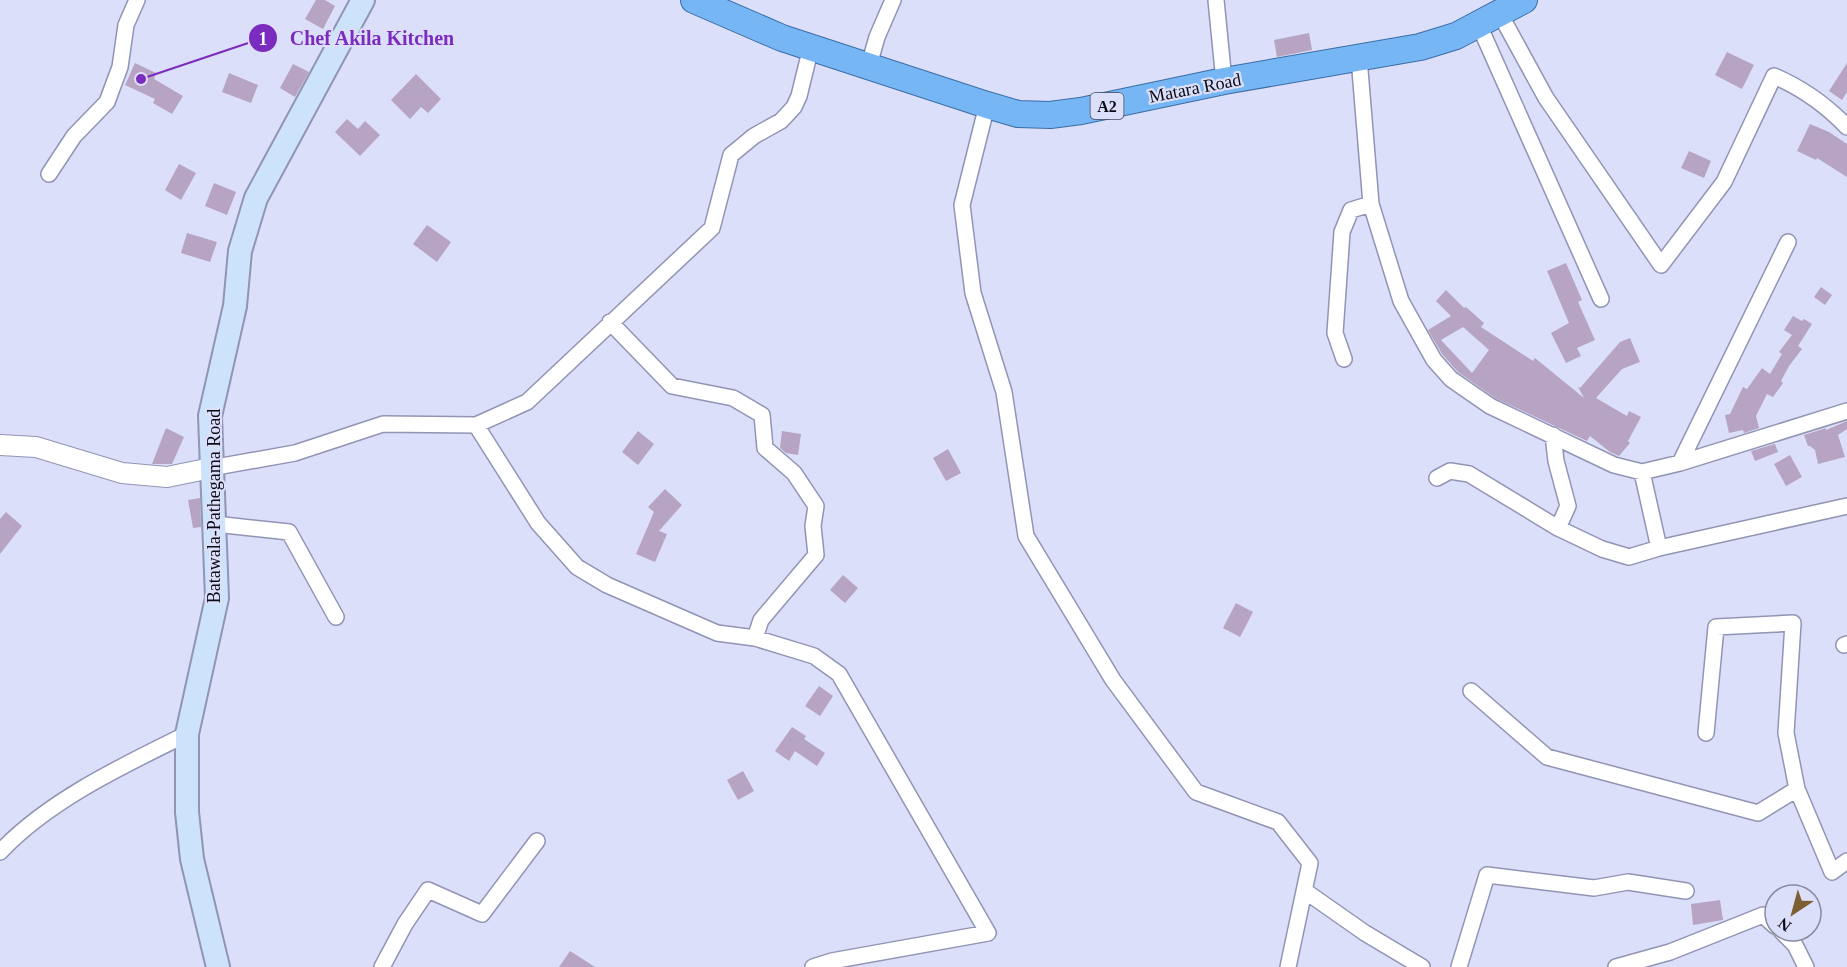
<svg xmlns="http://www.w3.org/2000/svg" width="1847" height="967" viewBox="0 0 1847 967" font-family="'Times New Roman',serif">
	<rect width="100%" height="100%" fill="#dcdffa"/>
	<path fill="#b6a4c2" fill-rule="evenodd" d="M316,0H325L335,6L323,29L305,19Z
		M1309,33L1312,50L1277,57L1274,40Z
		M1727,52L1754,65L1742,89L1715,75Z
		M135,63L156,73L154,79L183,96L172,114L153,103L155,99L125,85Z
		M1847,63V92L1842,100L1829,91Z
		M293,64L309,72L295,97L280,88Z
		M229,73L258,85L251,103L222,92Z
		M416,74L441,99L428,113L421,107L410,119L391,100Z
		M347,119L358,129L365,121L380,135L360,156L335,132Z
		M1810,124L1829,132L1847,144V177L1817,158L1816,160L1797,151Z
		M1689,151L1711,161L1704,178L1681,168Z
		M179,164L196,173L181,200L165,190Z
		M214,183L236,192L227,215L205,206Z
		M427,225L451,242L437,262L413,244Z
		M187,233L217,242L210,262L181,253Z
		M1566,263L1582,300L1578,302L1595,340L1577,348L1581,356L1566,363L1551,333L1569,323L1547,271Z
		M1821,287L1832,295L1825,305L1814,297Z
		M1446,290L1464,308L1466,307L1484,323L1481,327L1533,361L1535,358L1584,398L1578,387L1580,388L1620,342L1630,338L1640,362L1622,369L1596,398L1627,416L1629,411L1641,417L1628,441L1630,443L1619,456L1610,452L1590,436L1587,441L1495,398L1458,372L1442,354L1428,330L1451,316L1436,301ZM1463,327L1489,350L1472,373L1441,340Z
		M1793,316L1802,321L1804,319L1812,324L1798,346L1802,349L1789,366L1781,381L1783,383L1773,397L1767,394L1756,416L1759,428L1744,433L1743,430L1729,433L1725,415L1730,414L1743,387L1747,389L1762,368L1770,374L1782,354L1779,352L1792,335L1784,330Z
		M1847,421V429L1838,435L1845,457L1818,464L1815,450L1810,446H1808L1804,435L1826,428V430Z
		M166,428L184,437L172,464H152Z
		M638,431L654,444L638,465L622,452Z
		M782,431L801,434L798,455L786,453L780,448Z
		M1775,444L1778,452L1755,461L1751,451Z
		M948,449L961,473L946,481L933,458Z
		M1790,455L1802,477L1786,486L1774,464Z
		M665,489L682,505L659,531L667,534L655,562L636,554L654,512L648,507Z
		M200,498L201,527L193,528L188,500Z
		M6,512L22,526L0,554V519Z
		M843,575L858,588L845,603L830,590Z
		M1236,603L1253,612L1240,637L1223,628Z
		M819,686L833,696L820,716L805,706Z
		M792,727L806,736L804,739L825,753L817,766L795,751L789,761L775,751Z
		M743,771L754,791L738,800L727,780Z
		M1720,900L1723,920L1693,925L1691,904Z
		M570,951L595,967H559Z"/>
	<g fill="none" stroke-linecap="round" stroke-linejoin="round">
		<g stroke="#9194b3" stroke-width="18">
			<path id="minor" d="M1216,0L1224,81
				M1500,14L1546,98L1661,265L1724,182L1774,76C1802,88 1826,105 1847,127
				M1479,25L1601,299
				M1359,58L1371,204L1401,301L1434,360L1451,379L1490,406L1614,465L1642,472L1680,463L1847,411
				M869,65L877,37L893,0
				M987,105L962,205L973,293L1004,392L1026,536L1113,680L1196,792L1278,822L1310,863L1288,967
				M49,174L74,136L107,102L120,67L126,25L137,0
				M610,322L672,386L733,398L762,415L765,448L794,473L816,506L813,526L816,555L761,620L755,638
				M1344,359L1335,333L1342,232L1351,210L1371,204
				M476,425L538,523L577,567L607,585L717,633L755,638L814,656L839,674L988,933L832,961L813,967
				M1553,435L1556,461L1568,506L1558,528
				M1680,463L1788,242
				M211,468L295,453L383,424L476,425L527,402L712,228L731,155L754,136L781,121L794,107L799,96L811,47
				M1437,478L1450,471L1469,474L1558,528L1602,549L1629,557L1659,548L1642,472
				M215,524L289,532L336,617
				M1659,548L1847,506
				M1844,645L1847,644
				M1471,691L1547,757L1758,813L1797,789L1832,872L1847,861
				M1706,733L1716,627L1793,623L1786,733L1797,789
				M0,852C49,800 124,765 187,734
				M1305,891L1365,933L1422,967
				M1781,931L1795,945L1806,967
				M382,967L405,924L428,890L482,914L537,841
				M1459,967L1487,875L1594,888L1628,882L1686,891
				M1616,967L1670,952L1763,915L1775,926"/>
		</g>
		<g stroke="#9194b3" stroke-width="22">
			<path id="tertiary" d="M0,445L36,447L122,473L167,477L211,468"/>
		</g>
		<g stroke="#9194b3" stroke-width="26">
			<path id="secondary" d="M218,967L192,859L187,812V734L217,598L210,416L235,306L240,251L256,198L363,0"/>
		</g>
		<g stroke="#3b6da5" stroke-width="28">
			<path id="trunk" d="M694,0L782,38L987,105L1018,114L1050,115L1081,111L1224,81L1420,47L1456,36L1524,0"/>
		</g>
		<use href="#minor" stroke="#fff" stroke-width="15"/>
		<use href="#tertiary" stroke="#fff" stroke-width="20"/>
		<use href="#secondary" stroke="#cce3fb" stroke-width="22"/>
		<use href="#trunk" stroke="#77b6f4" stroke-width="26"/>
	</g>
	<g text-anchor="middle" stroke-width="4.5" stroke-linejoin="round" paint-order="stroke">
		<rect fill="#dcdffa" stroke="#494a5a" stroke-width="1.5" x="1090.5" y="93" width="33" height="26" rx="4.5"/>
		<g font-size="16" font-weight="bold" fill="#0a0a15">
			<text x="1107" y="112">A2</text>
		</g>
		<g font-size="18" fill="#0a0a15" stroke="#dcdffa">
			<text transform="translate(1195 88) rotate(-11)" y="6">Matara Road</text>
			<text transform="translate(214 506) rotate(-90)" y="6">Batawala-Pathegama Road</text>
		</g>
	</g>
	<path fill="none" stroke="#7b2cbf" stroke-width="2" d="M141 79L263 38"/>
	<g fill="#7b2cbf" stroke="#dcdffa" stroke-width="2">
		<circle cx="141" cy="79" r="6"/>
		<circle cx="263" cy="38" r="15"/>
	</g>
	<g font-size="18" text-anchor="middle" font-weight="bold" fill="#fff">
		<text x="263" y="45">1</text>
	</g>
	<g font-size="20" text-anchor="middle" font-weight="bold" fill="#7b2cbf" stroke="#dcdffa" stroke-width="4.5" stroke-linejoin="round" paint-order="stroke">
		<text x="372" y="45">Chef Akila Kitchen</text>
	</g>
	<g transform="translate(1793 913) rotate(216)"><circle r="28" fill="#dcdffa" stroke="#888a9e" stroke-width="1.5"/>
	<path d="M0-4.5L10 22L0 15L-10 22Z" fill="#7c5e32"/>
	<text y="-9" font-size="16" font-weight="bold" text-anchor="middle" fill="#0a0a15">N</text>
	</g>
</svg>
